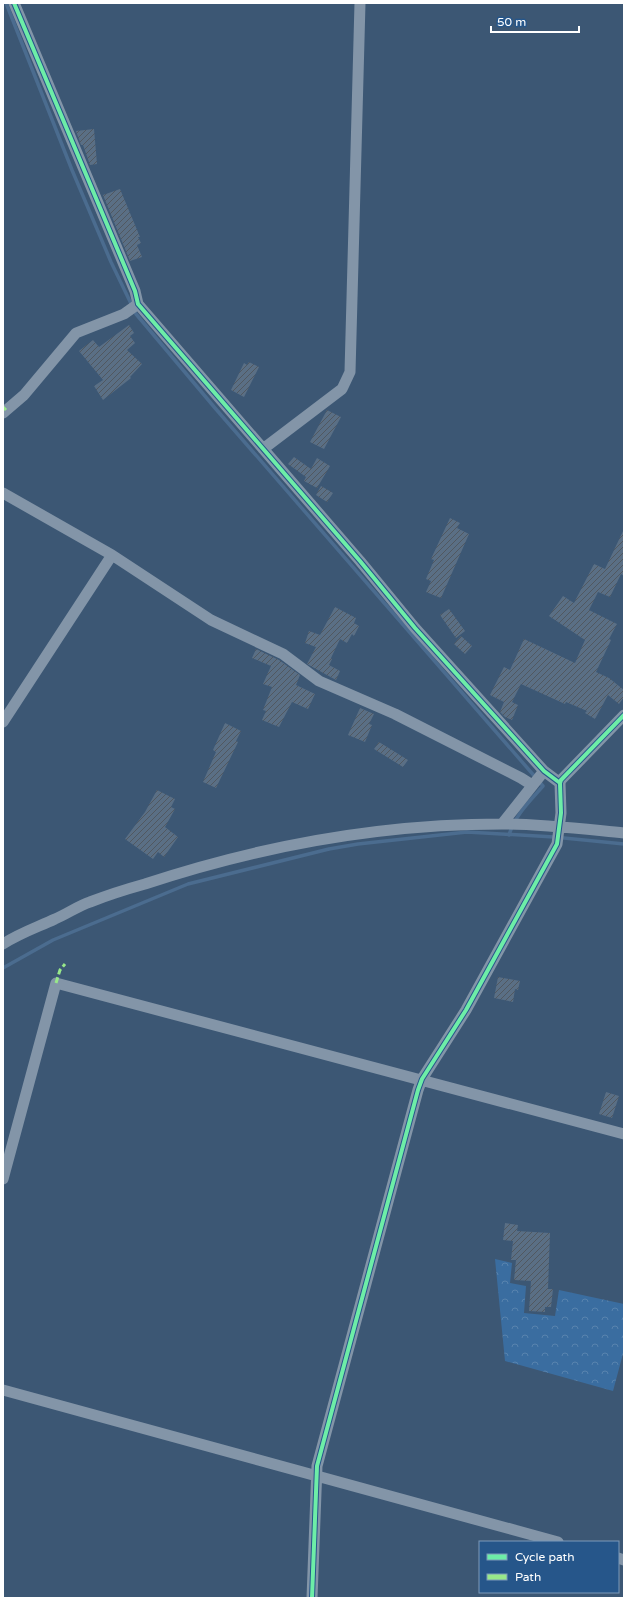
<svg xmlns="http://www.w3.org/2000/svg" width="627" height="1601" viewBox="0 0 627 1601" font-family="'Varela Round',sans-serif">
	<defs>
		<pattern id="forest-crowns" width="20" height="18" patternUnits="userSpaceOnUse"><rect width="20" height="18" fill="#3a6da0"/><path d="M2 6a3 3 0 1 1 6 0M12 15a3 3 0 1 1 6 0" fill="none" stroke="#5883ae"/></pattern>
		<pattern id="building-hatch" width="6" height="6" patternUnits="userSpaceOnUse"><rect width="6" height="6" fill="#5a6f85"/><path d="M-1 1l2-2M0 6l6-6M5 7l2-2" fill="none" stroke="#515860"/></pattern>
	</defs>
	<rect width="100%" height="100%" fill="#3c5774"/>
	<path fill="url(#forest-crowns)" d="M495,1259L512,1263L510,1283L526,1286L524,1313L555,1316L559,1290L624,1304V1350L613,1391L505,1361Z"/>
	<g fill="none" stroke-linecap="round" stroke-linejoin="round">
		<path stroke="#4b6c8f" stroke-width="3.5" d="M6,3L72,170L111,262L136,314L215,408L543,786C530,801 515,815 509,835
			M3,968L53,940L188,884L329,849L358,844L467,832L554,837L624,844"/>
	</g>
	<path fill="url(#building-hatch)" d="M94,129L97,164L90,165L83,145H81L76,131Z
		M120,189L140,237H138L141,243L137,245L142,257L130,261L103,195Z
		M129,325L134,333L130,336L135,343L127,350L142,364L130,377L131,378L103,400L94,386L103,380L79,351L93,340L99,347Z
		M249,362L259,367L244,397L231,390L244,363L247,365Z
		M327,410L341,417L324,449L310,442Z
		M294,457L311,469L317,458L330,466L317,488L304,481L306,477L288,464Z
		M321,486L333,493L327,502L316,495Z
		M450,518L460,523L457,528L469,534L441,598L426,592L431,581L426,579L434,560L431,559Z
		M624,529V576L621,574L610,597L598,592L589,610L617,624L609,639L611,640L596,672L609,678L624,690V697L619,704L608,695L595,719L585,713L587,711L566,702L565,704L521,684L512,702L518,705L512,720L505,717L500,712L504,702L490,695L504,667L510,670L524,639L575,663L585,640L549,616L563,596L574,603L594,564L605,569Z
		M335,607L356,618L354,623L359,626L354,636L352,634L347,643L340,639L331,658L332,659L329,665L340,671L336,680L307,664L316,647L305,643L309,631L320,635Z
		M449,609L465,631L456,638L440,615Z
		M461,636L472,646L465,654L454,644Z
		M256,649L279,660L300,675L296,685L315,694L308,709L292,702L279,727L262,720L266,711L263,710L272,687L263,684L271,666L252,658Z
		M360,708L374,714L369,724L372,725L365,742L348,735Z
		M225,723L241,731L236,741L238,742L216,788L203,782L216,752L213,750Z
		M379,742L408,760L403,767L374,749Z
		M157,790L175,799L171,807L175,809L165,827L178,837L164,857L158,852L153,859L125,839L145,812Z
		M498,977L520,981L518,990L515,989L513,1002L494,998Z
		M606,1092L619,1096L612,1118L599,1114Z
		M505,1223L518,1225L517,1231L550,1233L548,1289H553L551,1307H545V1312L529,1311L531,1281L514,1280L516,1260H511L513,1241L503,1240Z"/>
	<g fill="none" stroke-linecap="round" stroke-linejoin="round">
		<path stroke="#8395a8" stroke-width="11" d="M14,3L135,291L138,304L360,561L415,628L544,771L560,783
			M3,413L24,395L76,333L124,314L138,304
			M263,449L342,389L350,372L360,3
			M3,493L112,555L211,620L283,654L319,681L395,714L521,778L532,785
			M3,722L112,555
			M502,824L544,771
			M3,944C20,933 38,927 55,919C67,914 78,906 90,902C108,895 127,889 145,884C260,846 381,824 502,824C543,824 583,829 624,833
			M3,1179L56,983L624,1134
			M3,1390L558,1542
			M618,1558L624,1560
			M312,1598L317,1466L418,1090L422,1079L466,1010L557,844L561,813L560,783L561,780L624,715"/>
		<path stroke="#98e88a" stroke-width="3" stroke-dasharray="6 3" stroke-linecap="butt" d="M3,407L6,410
			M56,983L60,970L65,964"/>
		<g stroke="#26568a" stroke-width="6">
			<path id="cycleway" d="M14,3L135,291L138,304L360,561L415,628L544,771L560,783
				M312,1598L317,1466L418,1090L422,1079L466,1010L557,844L561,813L560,783L561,780L624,715"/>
		</g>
		<use href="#cycleway" stroke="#6deda7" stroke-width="4"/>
	</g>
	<rect width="627" height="1601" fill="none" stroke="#ffffff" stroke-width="8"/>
	<rect x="479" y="1541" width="140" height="52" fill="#26568a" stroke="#7d9ab9"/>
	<rect x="487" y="1554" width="20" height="6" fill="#6deda7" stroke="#7d9ab9"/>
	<text x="515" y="1561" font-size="12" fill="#ffffff">Cycle path</text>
	<rect x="487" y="1574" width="20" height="6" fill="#98e88a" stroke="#7d9ab9"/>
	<text x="515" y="1581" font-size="12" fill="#ffffff">Path</text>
	<path d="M491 26v6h88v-6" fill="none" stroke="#ffffff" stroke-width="2"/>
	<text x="497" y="26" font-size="12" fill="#ffffff" stroke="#26568a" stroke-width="3" paint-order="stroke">50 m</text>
</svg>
